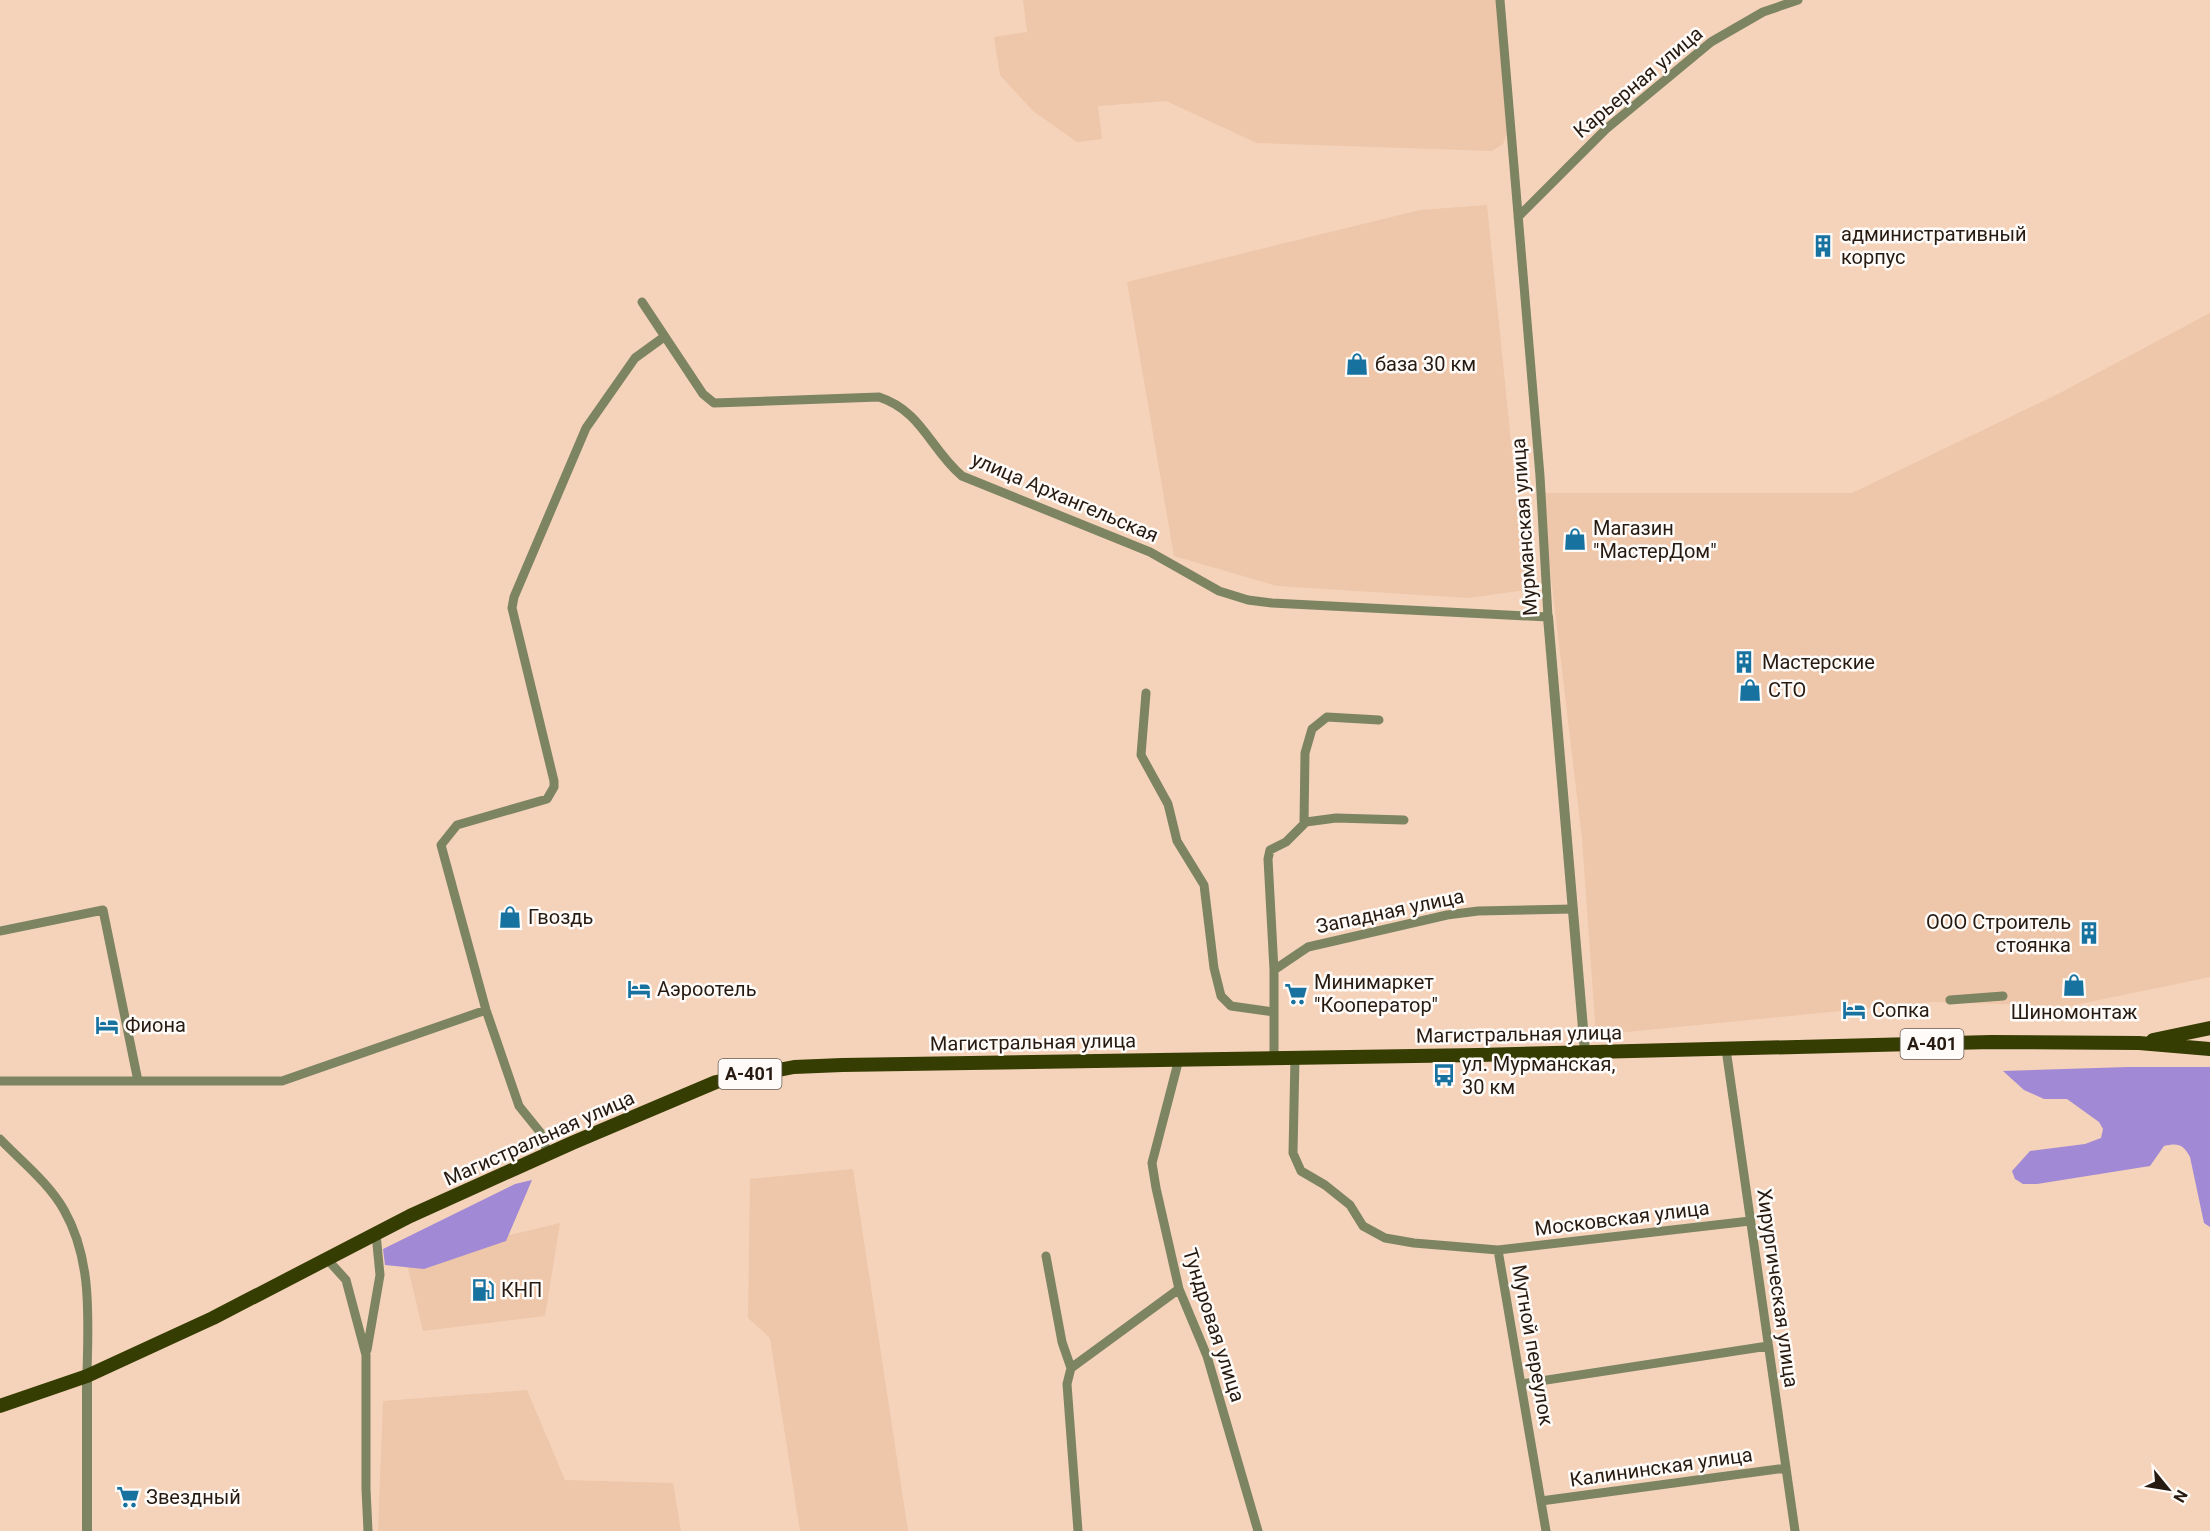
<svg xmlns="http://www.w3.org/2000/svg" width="2210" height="1531" viewBox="0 0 2210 1531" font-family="Roboto,sans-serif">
	<rect width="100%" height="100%" fill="#f5d3ba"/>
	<path fill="#eec6a9" d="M1023,0H1496L1507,134L1503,144L1492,151L1257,143L1166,101L1098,106L1102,139L1077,142L1033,111L1000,75L994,37L1027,32Z
		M1487,205L1526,590L1468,598L1277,586L1174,556L1127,282L1420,210Z
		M2210,313V977L2070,1006L1932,1002L1596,1035L1582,839L1541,493H1852L2060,393Z
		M853,1169L908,1531H800L770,1338L748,1318L750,1179Z
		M560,1223L545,1316L423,1331L406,1260Z
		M527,1390L565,1480L673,1483L681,1531H378L383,1401Z"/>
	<path fill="#a189d5" d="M2128,1067H2210V1227L2204,1223L2190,1157C2183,1144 2178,1143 2164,1146L2150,1166L2037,1184H2023L2015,1179L2012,1171L2030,1151L2085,1144L2101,1138L2103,1129L2099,1122L2067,1099H2044L2024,1090L2003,1071Z
		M532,1180L506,1241L424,1269L385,1265L383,1249L515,1184Z"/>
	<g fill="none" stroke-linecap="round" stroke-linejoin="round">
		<path stroke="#7d8462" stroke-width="9" d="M1518,217L1606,129L1711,42L1763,12L1798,0
			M642,302L703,394L714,403L879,397C922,411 930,449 962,476L1150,552L1219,591L1248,600L1272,603L1548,617L1540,476L1500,0
			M1146,693L1141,755L1168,804L1177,841L1204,885L1214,968L1221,996L1231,1006L1274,1012
			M1304,824L1305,753L1312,729L1327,717L1379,720
			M0,931L103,910L138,1081
			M1274,970L1268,859L1270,850L1286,842L1306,822L1336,818L1404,820
			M1950,1000L2003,996
			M1726,1049L1795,1531
			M1274,1057V970L1308,947L1447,915L1478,911L1573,909
			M1295,1057L1293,1153L1301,1171L1325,1185L1350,1205L1363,1226L1385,1238L1414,1243L1498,1250L1750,1221
			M1179,1059L1152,1163L1156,1188L1179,1289L1207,1356L1258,1531
			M0,1081H282L486,1010
			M0,1139C21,1161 49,1183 64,1210C93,1261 88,1320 87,1376
			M548,1154L540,1132L519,1106L486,1010L441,845L457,825L547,799L554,787V781L512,608L514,597L586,428L635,358L664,337
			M1498,1250L1546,1531
			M1046,1256L1062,1342L1071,1368L1067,1384L1078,1531
			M327,1259L346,1280L366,1355V1489L368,1531
			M367,1350L380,1275L376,1234
			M1071,1368L1179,1289
			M1521,1384L1768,1346
			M1541,1501L1786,1468"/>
		<path stroke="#7d8462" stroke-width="10" d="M1548,617L1585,1052
			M87,1376V1531"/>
		<path stroke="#353d03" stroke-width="14" d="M2153,1040L2210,1028
			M0,1406L87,1376L213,1318L410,1216L572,1143L716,1082L794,1067L842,1065L1478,1055L1991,1042L2139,1043L2210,1049"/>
	</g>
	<defs>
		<g id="building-bare" transform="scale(1.8)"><path d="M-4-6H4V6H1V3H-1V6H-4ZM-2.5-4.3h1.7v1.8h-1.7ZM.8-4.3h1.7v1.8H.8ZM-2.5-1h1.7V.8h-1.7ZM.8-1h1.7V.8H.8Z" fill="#1772a0" stroke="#fefbf8" stroke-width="2.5" paint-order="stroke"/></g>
		<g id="shop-bare" transform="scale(1.8)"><path d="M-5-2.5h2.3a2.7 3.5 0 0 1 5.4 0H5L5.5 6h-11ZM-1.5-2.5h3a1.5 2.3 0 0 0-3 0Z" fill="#1772a0" stroke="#fefbf8" stroke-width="2.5" paint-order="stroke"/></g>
		<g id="hotel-bare" transform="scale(1.8)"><path d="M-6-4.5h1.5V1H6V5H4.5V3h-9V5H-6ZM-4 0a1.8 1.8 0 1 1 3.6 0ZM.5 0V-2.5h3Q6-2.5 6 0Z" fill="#1772a0" stroke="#fefbf8" stroke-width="2.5" paint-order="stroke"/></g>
		<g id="supermarket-bare" transform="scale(1.8)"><path d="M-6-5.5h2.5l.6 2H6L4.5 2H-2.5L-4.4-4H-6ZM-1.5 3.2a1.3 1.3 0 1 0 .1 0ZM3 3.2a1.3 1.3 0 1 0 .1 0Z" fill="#1772a0" stroke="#fefbf8" stroke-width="2.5" paint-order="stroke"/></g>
		<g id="bus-bare" transform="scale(1.8)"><path d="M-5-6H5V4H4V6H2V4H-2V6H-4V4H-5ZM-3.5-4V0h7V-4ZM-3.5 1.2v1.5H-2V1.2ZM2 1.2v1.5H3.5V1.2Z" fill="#1772a0" stroke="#fefbf8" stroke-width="2.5" paint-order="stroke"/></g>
		<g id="fuel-bare" transform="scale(1.8)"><path d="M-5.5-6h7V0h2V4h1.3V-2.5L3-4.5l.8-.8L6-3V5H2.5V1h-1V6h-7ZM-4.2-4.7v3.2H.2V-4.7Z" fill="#1772a0" stroke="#fefbf8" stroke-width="2.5" paint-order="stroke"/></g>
	</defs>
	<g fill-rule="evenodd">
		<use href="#building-bare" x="1823" y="246"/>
		<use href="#shop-bare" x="1357" y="364"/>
		<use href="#shop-bare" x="1575" y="539"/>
		<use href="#building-bare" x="1744" y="662"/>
		<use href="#shop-bare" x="1750" y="690"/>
		<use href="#shop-bare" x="510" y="917"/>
		<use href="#building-bare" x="2089" y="933"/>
		<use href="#shop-bare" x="2074" y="985"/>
		<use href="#hotel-bare" x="639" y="989"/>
		<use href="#supermarket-bare" x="1296" y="994"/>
		<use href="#hotel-bare" x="1854" y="1010"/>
		<use href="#hotel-bare" x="107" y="1025"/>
		<use href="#bus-bare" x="1444" y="1075"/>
		<use href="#fuel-bare" x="483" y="1290"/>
		<use href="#supermarket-bare" x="128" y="1497"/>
	</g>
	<g text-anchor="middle" stroke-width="5" stroke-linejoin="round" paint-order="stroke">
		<g fill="#fefbf8" stroke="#675e56" stroke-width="1.5">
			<rect x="1900.5" y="1029" width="63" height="30" rx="4.5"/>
			<rect x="718.5" y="1059" width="63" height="30" rx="4.5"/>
		</g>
		<g font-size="18" font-weight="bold" fill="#261a11">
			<text x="1932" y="1050">А-401</text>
			<text x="750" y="1080">А-401</text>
		</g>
		<g font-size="20" fill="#261a11" stroke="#fefbf8">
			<text transform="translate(1638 82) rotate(-40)" y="7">Карьерная улица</text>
			<text transform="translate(1065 497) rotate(23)" y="7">улица Архангельская</text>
			<text transform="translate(1524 527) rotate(-94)" y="7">Мурманская улица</text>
			<text transform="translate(1390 911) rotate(-12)" y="7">Западная улица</text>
			<text transform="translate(1519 1034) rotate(-1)" y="7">Магистральная улица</text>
			<text transform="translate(1033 1042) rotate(-1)" y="7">Магистральная улица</text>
			<text transform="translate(539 1138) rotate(-24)" y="7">Магистральная улица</text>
			<text transform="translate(1622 1218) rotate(-7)" y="7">Московская улица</text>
			<text transform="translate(1778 1288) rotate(82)" y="7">Хирургическая улица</text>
			<text transform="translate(1214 1325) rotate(72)" y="7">Тундровая улица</text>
			<text transform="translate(1533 1345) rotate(80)" y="7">Мутной переулок</text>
			<text transform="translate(1661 1467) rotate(-8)" y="7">Калининская улица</text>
		</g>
		<g font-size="20" fill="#261a11" stroke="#fefbf8" text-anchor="start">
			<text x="1841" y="241">административный<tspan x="1841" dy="23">корпус</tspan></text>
			<text x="1375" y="371">база 30 км</text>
			<text x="1593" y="535">Магазин<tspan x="1593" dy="23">"МастерДом"</tspan></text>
			<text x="1762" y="669">Мастерские</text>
			<text x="1768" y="697">СТО</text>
			<text x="528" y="924">Гвоздь</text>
			<text x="2071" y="929" text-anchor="end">ООО Строитель<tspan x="2071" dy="23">стоянка</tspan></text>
			<text x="1314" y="989">Минимаркет<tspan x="1314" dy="23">"Кооператор"</tspan></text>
			<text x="657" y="996">Аэроотель</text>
			<text x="1872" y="1017">Сопка</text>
			<text x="2074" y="1019" text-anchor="middle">Шиномонтаж</text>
			<text x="125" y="1032">Фиона</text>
			<text x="1462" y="1071">ул. Мурманская,<tspan x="1462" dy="23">30 км</tspan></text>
			<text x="501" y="1297">КНП</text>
			<text x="146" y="1504">Звездный</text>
		</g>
	</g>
	<g transform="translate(2168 1489) rotate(120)" stroke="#fefbf8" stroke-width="4.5" paint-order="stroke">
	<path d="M0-4.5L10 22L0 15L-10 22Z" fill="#261a11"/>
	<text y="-9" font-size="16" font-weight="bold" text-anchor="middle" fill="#261a11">N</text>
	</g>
</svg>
